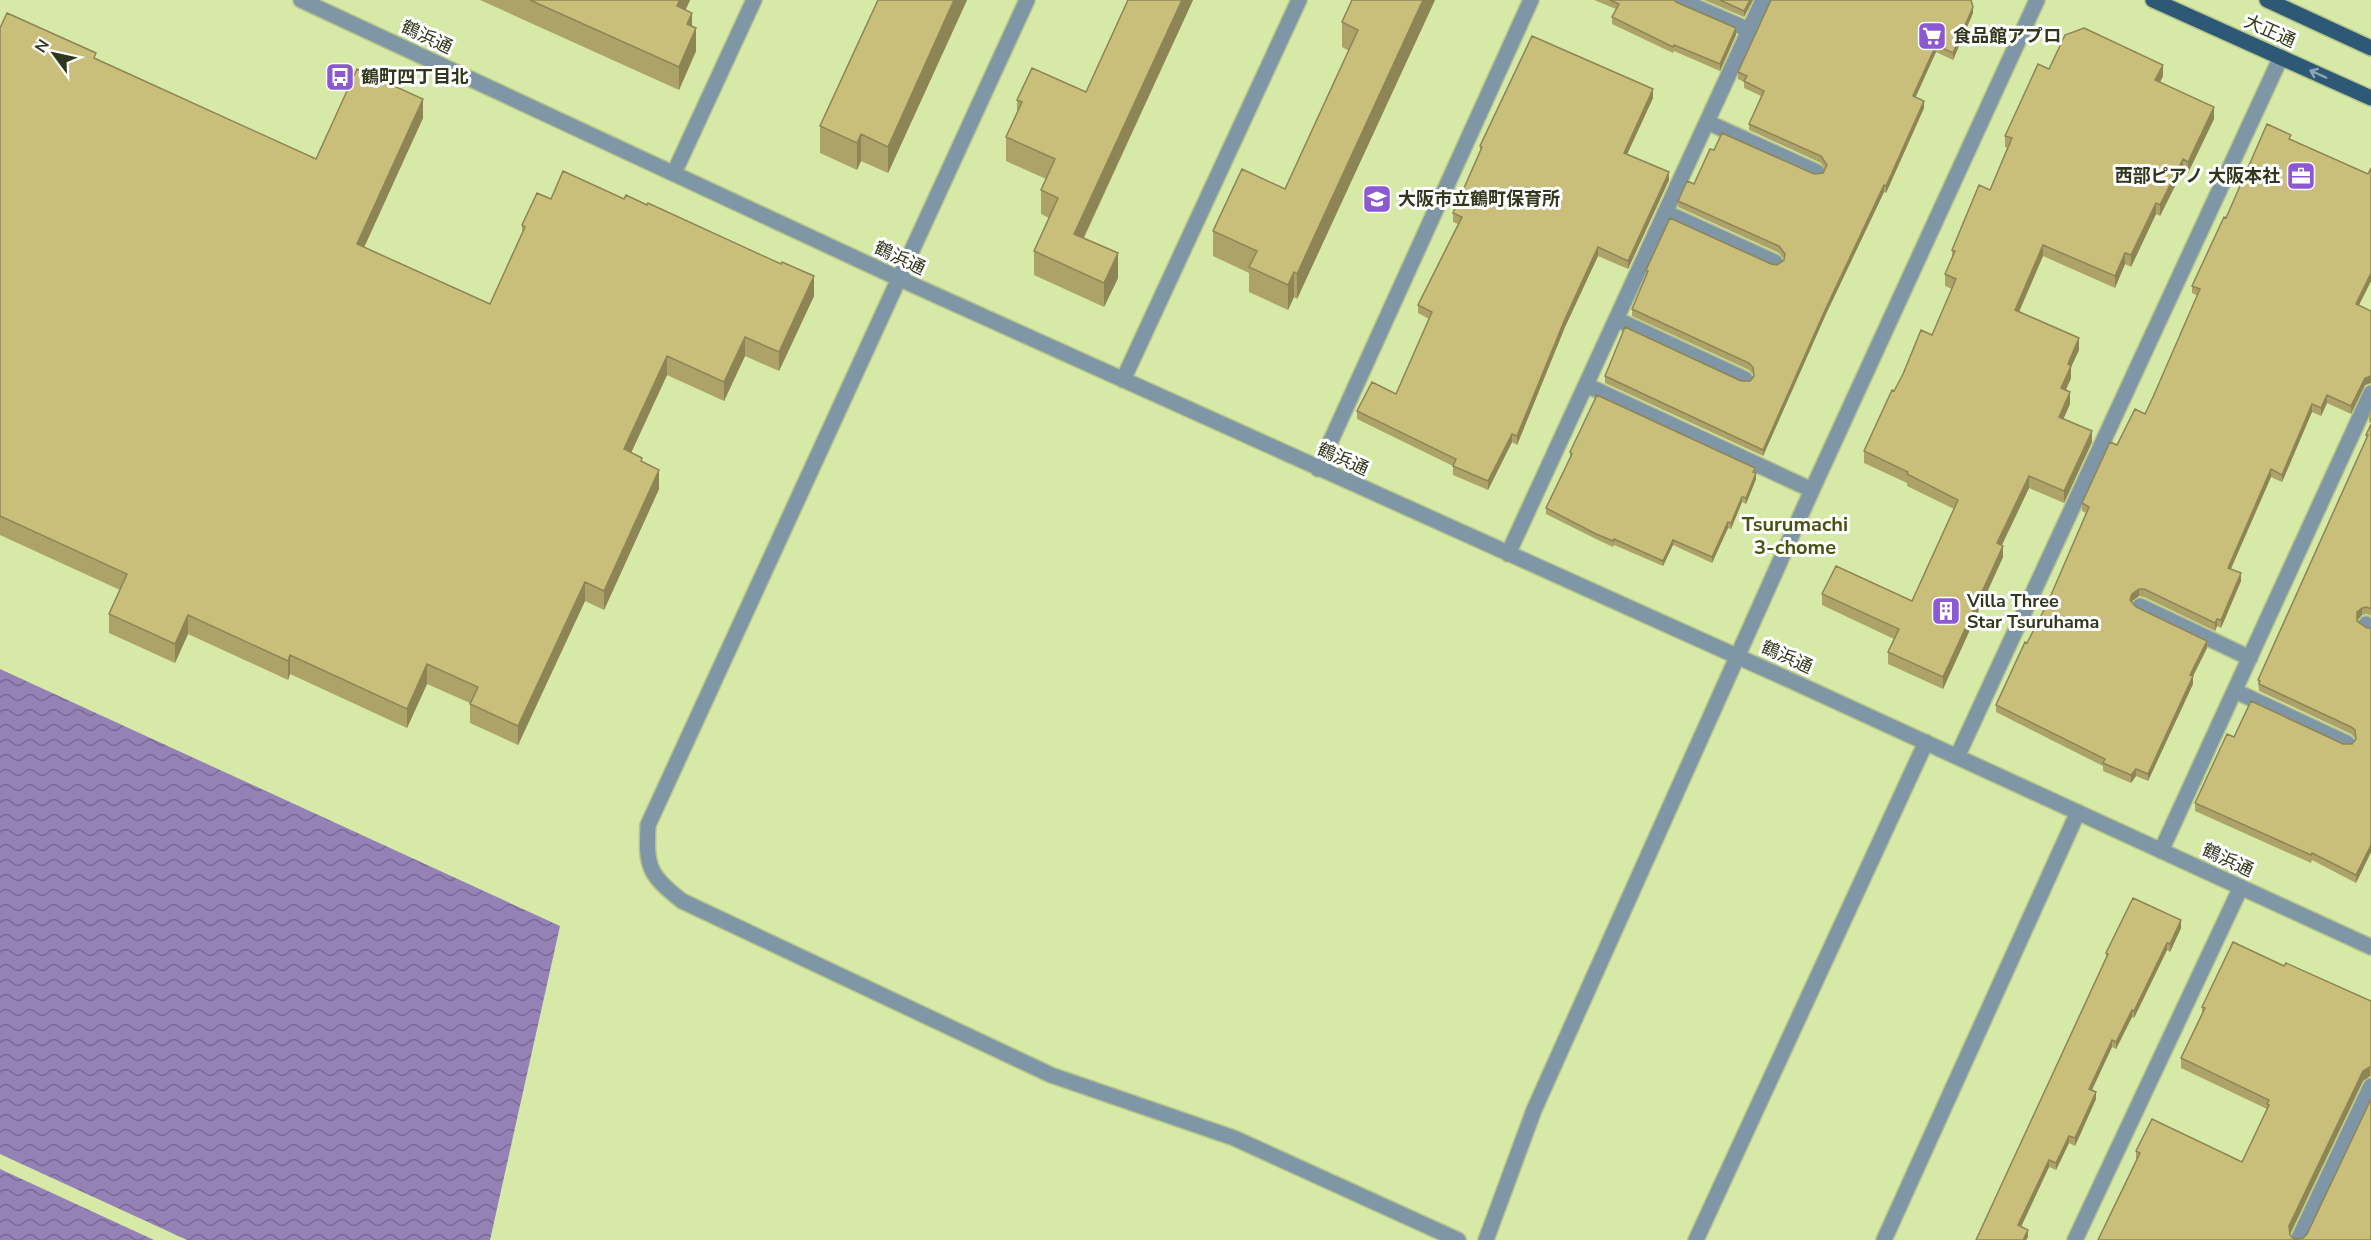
<svg xmlns="http://www.w3.org/2000/svg" width="2371" height="1240" viewBox="0 0 2371 1240" font-family="'Nunito Sans','Noto Sans JP',sans-serif">
	<defs>
		<pattern id="water-waves" width="16" height="10" patternUnits="userSpaceOnUse" patternTransform="scale(1.5)"><rect width="16" height="10" fill="#9481b6"/><path d="M0 5q4-4 8 0t8 0" fill="none" stroke="#796a93"/></pattern>
	</defs>
	<rect width="100%" height="100%" fill="#d7e9a6"/>
	<path fill="url(#water-waves)" d="M0,669L560,926L490,1240H0Z"/>
	<path fill="#d7e9a6" d="M0,1154L187,1240H154L0,1169Z"/>
	<g fill="none" stroke-linecap="round" stroke-linejoin="round">
		<g stroke="#b6c58a" stroke-width="18">
			<path id="minor" d="M301,0L900,279L1794,682L2371,947
				M1027,0L648,825C646,867 648,874 682,901L1051,1075L1234,1138L1458,1240
				M1680,0L1749,30
				M1707,122L1817,172
				M674,173L754,0
				M1665,212L1775,262
				M1616,319L1745,379
				M1123,380L1299,0
				M1586,385L1812,490
				M1318,469L1531,0
				M1508,554L1763,0
				M2140,606L2250,658
				M2366,624L2371,627
				M2235,691L2347,743
				M1957,757L2281,57
				M2161,851L2371,393
				M1486,1240L1534,1110L1812,490L2037,0
				M1696,1240L1926,742
				M1884,1240L2078,812
				M2075,1240L2241,887
				M2298,1240L2371,1086"/>
		</g>
		<g stroke="#b6c58a" stroke-width="18">
			<path id="major" d="M2153,0L2371,98
				M2267,0L2371,48"/>
		</g>
		<use href="#minor" stroke="#7f96a7" stroke-width="15"/>
		<use href="#major" stroke="#2e5976" stroke-width="15"/>
	</g>
	<path fill="#ada369" d="M480,0H690L685,10L692,26L696,51L679,90Z
		M967,0L888,173L861,161L857,170L820,153V126Z
		M1128,0H1193L1084,238L1118,278L1104,307L1034,275V251L1049,218L1041,214V190L1046,179L1006,161V137L1017,112V100L1086,92Z
		M1435,0L1297,299L1294,297L1288,310L1249,292V273L1213,256V231L1285,189L1349,51L1342,47V22Z
		M1594,0H1674L1676,2L1736,35L1720,71L1674,51L1673,53L1612,24V17L1616,9Z
		M1704,0H1753L1744,17Z
		M1973,13L1953,60L1936,52L1915,97L1924,108L1886,193L1884,192L1826,314L1763,456L1605,383V376L1741,381H1750L1753,376V374L1749,370L1632,316V309L1646,276V270L1771,264L1777,265L1784,259L1779,253L1678,207V201L1694,184L1714,150L1814,174L1823,173L1825,169L1821,163L1749,130V124L1761,96L1744,88V82L1738,79V72Z
		M0,28L96,59L316,159L423,118L364,247L490,304L522,233V225L551,199L814,296L779,371L745,356L724,401L667,375L631,453L642,462L659,489L604,610L585,601L518,745L470,723V703L427,684L407,728L290,674L288,680L188,634L175,663L109,633V614L120,590L0,535Z
		M2049,69L2163,76L2160,82L2214,119L2188,173L2183,170L2160,216L2156,214L2131,267L2125,264L2115,288L2043,256L2019,312L2079,350L2071,367V378L2066,390L2070,404L2063,419L2092,442L2064,503L2029,488L2002,545L2003,557L1943,689L1888,664V652L1894,639L1822,605V594L1912,601L1954,509L1907,486V483L1864,463V451L1894,391L1932,335L1952,289L1945,286V274L1952,258V250L1990,190L2007,148L2005,147V136Z
		M1653,98L1627,154L1669,180L1628,269L1598,256L1565,327L1517,445L1512,442L1488,490L1453,475V466L1357,419V411L1396,394L1429,319L1418,313V305L1458,224L1453,222V213L1480,153V146Z
		M2291,139L2368,174L2371,168V281L2359,305L2371,311V383L2365,385L2351,414L2327,403L2321,416L2312,412L2282,482L2271,477L2231,569L2241,581L2221,628L2217,626L2215,631L2144,597L2139,596L2132,601L2136,607L2207,648L2193,676V684L2148,781L2136,776L2131,783L2103,771V766L1996,712V705L2048,602L2086,513L2082,511V503L2117,445L2145,414L2153,397L2198,296L2192,293V286L2226,218Z
		M2371,409V423L2369,422V414Z
		M2371,424V616L2367,614L2362,615L2357,621L2367,628H2371V852L2356,883L2312,860L2311,863L2195,811V803L2234,737L2343,744H2352L2355,740V738L2351,734L2259,691L2258,680L2366,439V435Z
		M1570,452L1755,473L1756,479L1746,504L1742,502L1731,529L1728,528L1712,563L1673,545L1663,566L1614,545L1613,547L1596,539L1546,514V508L1570,458Z
		M2181,928L2170,952L2167,950L2134,1018L2132,1017L2116,1049L2112,1047L2092,1090L2096,1099L2075,1146L2069,1143L2056,1170L2049,1167L2021,1227L2028,1237L2026,1240H1976L2106,959V953Z
		M2284,966L2371,1001V1077L2370,1076L2363,1081L2290,1235L2294,1239L2371,1240H2098L2136,1161V1151L2242,1162L2267,1109L2181,1068V1058L2202,1013V1007Z"/>
	<path fill="#8d8555" d="M680,0H690L677,29V6Z
		M954,0H967L888,173V147Z
		M1182,0H1193L1074,258V234Z
		M1423,0H1435L1297,299V274Z
		M1750,0H1753L1744,17V11Z
		M1973,7V13L1953,60V53Z
		M692,13V35L687,24Z
		M696,28V51L679,90V67Z
		M1736,28V35L1720,71V64Z
		M1936,45V52L1913,103V96Z
		M2163,65V76L2155,92V80Z
		M1653,89V98L1624,161V153Z
		M423,99V118L357,263V244Z
		M1924,101V108L1886,193V186Z
		M2214,107V119L2188,173V162Z
		M861,134V161L857,170V143Z
		M2183,159V170L2160,216V205Z
		M1669,172V180L1628,269V261Z
		M1884,185V192L1826,314L1763,456V450L1826,308Z
		M2156,203V214L2131,267V255Z
		M2043,245V256L2015,321V310Z
		M1598,247V256L1565,327L1517,445V436L1565,319Z
		M1118,253V278L1104,307V283Z
		M2125,253V264L2115,288V276Z
		M1294,272V297L1288,310V285Z
		M2371,273V281L2356,311V304Z
		M814,276V296L779,371V352Z
		M745,337V356L724,401V382Z
		M2079,338V350L2071,367V378L2061,400V388L2068,364Z
		M667,356V375L624,468V449Z
		M2371,376V383L2365,385L2351,414V406L2365,378Z
		M2070,392V404L2059,429V417Z
		M2327,395V403L2321,416V408Z
		M2312,404V412L2282,482V475Z
		M2092,431V442L2064,503V491Z
		M1512,434V442L1488,490V481Z
		M2271,469V477L2228,575V568Z
		M659,470V489L604,610V591Z
		M1756,473V479L1746,504V498Z
		M2029,476V488L1997,555V543Z
		M1742,497V502L1731,529V523Z
		M1728,522V528L1712,563V557Z
		M1673,540V545L1663,566V561Z
		M2003,546V557L1943,689V677Z
		M2241,573V581L2221,628V620Z
		M585,582V601L518,745V726Z
		M2139,589V596L2132,601L2130,600L2132,594Z
		M2362,608V615L2357,620V612Z
		M188,615V634L175,663V644Z
		M2217,619V626L2215,631V623Z
		M2207,641V648L2193,676V684L2148,781V774L2190,675Z
		M290,655V674L288,680V661Z
		M427,664V684L407,728V709Z
		M2136,769V776L2131,783V775Z
		M2371,845V852L2356,883V875Z
		M2181,920V928L2170,952V944Z
		M2167,943V950L2134,1018V1011Z
		M2132,1010V1017L2116,1049V1042Z
		M2112,1040V1047L2089,1096V1089Z
		M2370,1067V1076L2363,1081L2289,1236V1226L2363,1071Z
		M2096,1092V1099L2075,1146V1138Z
		M2069,1136V1143L2056,1170V1163Z
		M2049,1160V1167L2018,1233V1225Z
		M2028,1230V1237L2026,1240H2023Z"/>
	<path fill="#c9be7a" stroke="#8d8555" stroke-width="1.5" d="M530,0H680L677,6L692,13L687,24L696,28L679,67Z
		M878,0H954L888,147L861,134L857,143L820,126Z
		M1128,0H1182L1074,234L1118,253L1104,283L1034,251L1058,198L1041,190L1055,159L1006,137L1022,102L1017,100L1032,68L1086,92Z
		M1352,0H1423L1297,274L1294,272L1288,285L1249,267L1257,251L1213,231L1242,169L1285,189L1358,30L1342,22Z
		M1610,0H1674L1676,2L1736,28L1720,64L1674,45L1673,47L1612,17L1619,4Z
		M1720,0H1750L1744,11Z
		M1771,0H1971L1973,7L1953,53L1936,45L1913,96L1924,101L1886,186L1884,185L1826,308L1763,450L1605,376L1625,327L1741,381H1750L1754,376L1753,367L1749,363L1632,309L1648,271L1646,270L1670,218L1771,264L1777,265L1784,260L1785,254L1779,246L1678,201L1687,181L1694,184L1710,149L1714,150L1722,133L1814,174L1823,173L1827,165L1821,156L1749,124L1764,91L1744,81L1747,76L1738,72Z
		M7,13L96,53L94,58L316,159L357,69L423,99L357,244L490,304L525,227L522,225L537,193L551,199L563,171L624,199L626,195L647,205L648,203L781,264L782,262L814,276L779,352L745,337L724,382L667,356L624,449L642,458L641,461L659,470L604,591L585,582L518,726L470,704L478,687L427,664L407,709L290,655L288,661L188,615L175,644L109,614L127,574L0,516V28Z
		M2084,28L2163,65L2155,80L2214,107L2188,162L2183,159L2160,205L2156,203L2131,255L2125,253L2115,276L2043,245L2015,310L2079,338L2068,364L2071,366L2061,388L2070,392L2059,417L2092,431L2064,491L2029,476L1997,543L2003,546L1943,677L1888,652L1899,629L1822,594L1836,566L1912,601L1958,500L1907,474L1908,472L1864,451L1892,390L1894,391L1903,374L1921,330L1932,335L1956,279L1945,274L1955,251L1952,250L1979,185L1990,190L2012,138L2005,136L2038,64L2049,69L2065,35Z
		M1532,36L1653,89L1624,153L1669,172L1628,261L1598,247L1565,319L1517,436L1512,434L1488,481L1453,466L1456,459L1357,411L1372,382L1396,394L1432,312L1418,305L1462,217L1453,213L1482,147L1480,146Z
		M2267,124L2291,135L2289,139L2368,174L2371,168V273L2356,304L2371,311V376L2365,378L2351,406L2327,395L2321,408L2312,404L2282,475L2271,469L2228,568L2241,573L2221,620L2217,619L2215,623L2144,589H2139L2132,594L2130,600L2136,607L2207,641L2190,675L2193,676L2148,774L2136,769L2131,775L2103,763L2105,759L1996,705L2025,642L2027,643L2048,602L2089,507L2082,503L2110,442L2117,445L2135,409L2145,414L2153,397L2200,289L2192,286L2224,217L2226,218Z
		M1597,395L1755,468L1753,472L1756,473L1746,498L1742,497L1731,523L1728,522L1712,557L1673,540L1663,561L1614,539L1613,541L1596,534L1546,508L1572,454L1570,452Z
		M2371,424V609L2367,607L2362,608L2357,612V621L2367,628H2371V845L2356,875L2312,853L2311,855L2195,803L2227,734L2234,737L2251,701L2343,744H2352L2356,739L2355,730L2351,727L2259,684L2260,681L2258,680L2368,435H2366Z
		M2133,898L2181,920L2170,944L2167,943L2134,1011L2132,1010L2116,1042L2112,1040L2089,1089L2096,1092L2075,1138L2069,1136L2056,1163L2049,1160L2018,1225L2028,1230L2023,1240H1976L2108,954L2106,953Z
		M2233,942L2284,966L2286,963L2371,1001V1067H2370L2363,1071L2289,1226L2290,1235L2294,1239L2303,1238L2307,1234L2371,1099V1240H2098L2140,1153L2136,1151L2152,1119L2242,1162L2269,1105L2267,1104L2269,1100L2181,1058L2205,1008L2202,1007Z"/>
	<defs><path id="oneway-shaft" d="M-6 0H5M1.5-3L5.5 0L1.5 3" fill="none" stroke-width="1.6" stroke-linecap="round" stroke-linejoin="round" transform="scale(1.5)"/></defs>
	<use stroke="#8ca4b4" href="#oneway-shaft" transform="translate(2318 74) rotate(-156)"/>
	<defs>
		<g id="supermarket-square" transform="scale(1.5)"><rect x="-9" y="-9" width="18" height="18" rx="4" fill="#8c59d2" stroke="#fff"/><path d="M-6-5.5h2.5l.6 2H6L4.5 2H-2.5L-4.4-4H-6ZM-1.5 3.2a1.3 1.3 0 1 0 .1 0ZM3 3.2a1.3 1.3 0 1 0 .1 0Z" fill="#fff"/></g>
		<g id="bus-square" transform="scale(1.5)"><rect x="-9" y="-9" width="18" height="18" rx="4" fill="#8c59d2" stroke="#fff"/><path d="M-5-6H5V4H4V6H2V4H-2V6H-4V4H-5ZM-3.5-4V0h7V-4ZM-3.5 1.2v1.5H-2V1.2ZM2 1.2v1.5H3.5V1.2Z" fill="#fff"/></g>
		<g id="office-square" transform="scale(1.5)"><rect x="-9" y="-9" width="18" height="18" rx="4" fill="#8c59d2" stroke="#fff"/><path d="M-6-3h4V-5.5h4V-3h4V5H-6ZM-1-4.5V-3h2v-1.5ZM-6 0V1H6V0Z" fill="#fff"/></g>
		<g id="school-square" transform="scale(1.5)"><rect x="-9" y="-9" width="18" height="18" rx="4" fill="#8c59d2" stroke="#fff"/><path d="M0-5L7-2L0 1L-7-2ZM-4 1L0 2.5L4 1V4Q0 6-4 4Z" fill="#fff"/></g>
		<g id="building-square" transform="scale(1.5)"><rect x="-9" y="-9" width="18" height="18" rx="4" fill="#8c59d2" stroke="#fff"/><path d="M-4-6H4V6H1V3H-1V6H-4ZM-2.5-4.3h1.7v1.8h-1.7ZM.8-4.3h1.7v1.8H.8ZM-2.5-1h1.7V.8h-1.7ZM.8-1h1.7V.8H.8Z" fill="#fff"/></g>
	</defs>
	<g fill-rule="evenodd">
		<use href="#supermarket-square" x="1932" y="36"/>
		<use href="#bus-square" x="340" y="77"/>
		<use href="#office-square" x="2301" y="176"/>
		<use href="#school-square" x="1377" y="199"/>
		<use href="#building-square" x="1946" y="611"/>
	</g>
	<g text-anchor="middle" stroke-width="6" stroke-linejoin="round" paint-order="stroke">
		<g font-size="18" fill="#31371c" stroke="#fff">
			<text transform="translate(2270 31) rotate(24)" y="6">大正通</text>
			<text transform="translate(427 37) rotate(25)" y="6">鶴浜通</text>
			<text transform="translate(900 258) rotate(25)" y="6">鶴浜通</text>
			<text transform="translate(1343 459) rotate(24)" y="6">鶴浜通</text>
			<text transform="translate(1787 657) rotate(24)" y="6">鶴浜通</text>
			<text transform="translate(2228 860) rotate(25)" y="6">鶴浜通</text>
		</g>
		<g font-size="18" font-weight="bold" fill="#31371c" stroke="#fff" text-anchor="start">
			<text x="1953" y="42">食品館アプロ</text>
			<text x="361" y="83">鶴町四丁目北</text>
			<text x="2280" y="182" text-anchor="end">西部ピアノ 大阪本社</text>
			<text x="1398" y="205">大阪市立鶴町保育所</text>
			<text x="1967" y="607">Villa Three<tspan x="1967" dy="21">Star Tsuruhama</tspan></text>
		</g>
		<g font-size="20" font-weight="bold" fill="#465311" stroke="#fff">
			<text x="1795" y="531">Tsurumachi<tspan x="1795" dy="23">3-chome</tspan></text>
		</g>
	</g>
	<g transform="translate(54 54) rotate(303)" stroke="#ffffff" stroke-width="4.5" paint-order="stroke">
	<path d="M0-4.5L10 22L0 15L-10 22Z" fill="#31371c"/>
	<text y="-9" font-size="16" font-weight="bold" text-anchor="middle" fill="#31371c">N</text>
	</g>
</svg>
